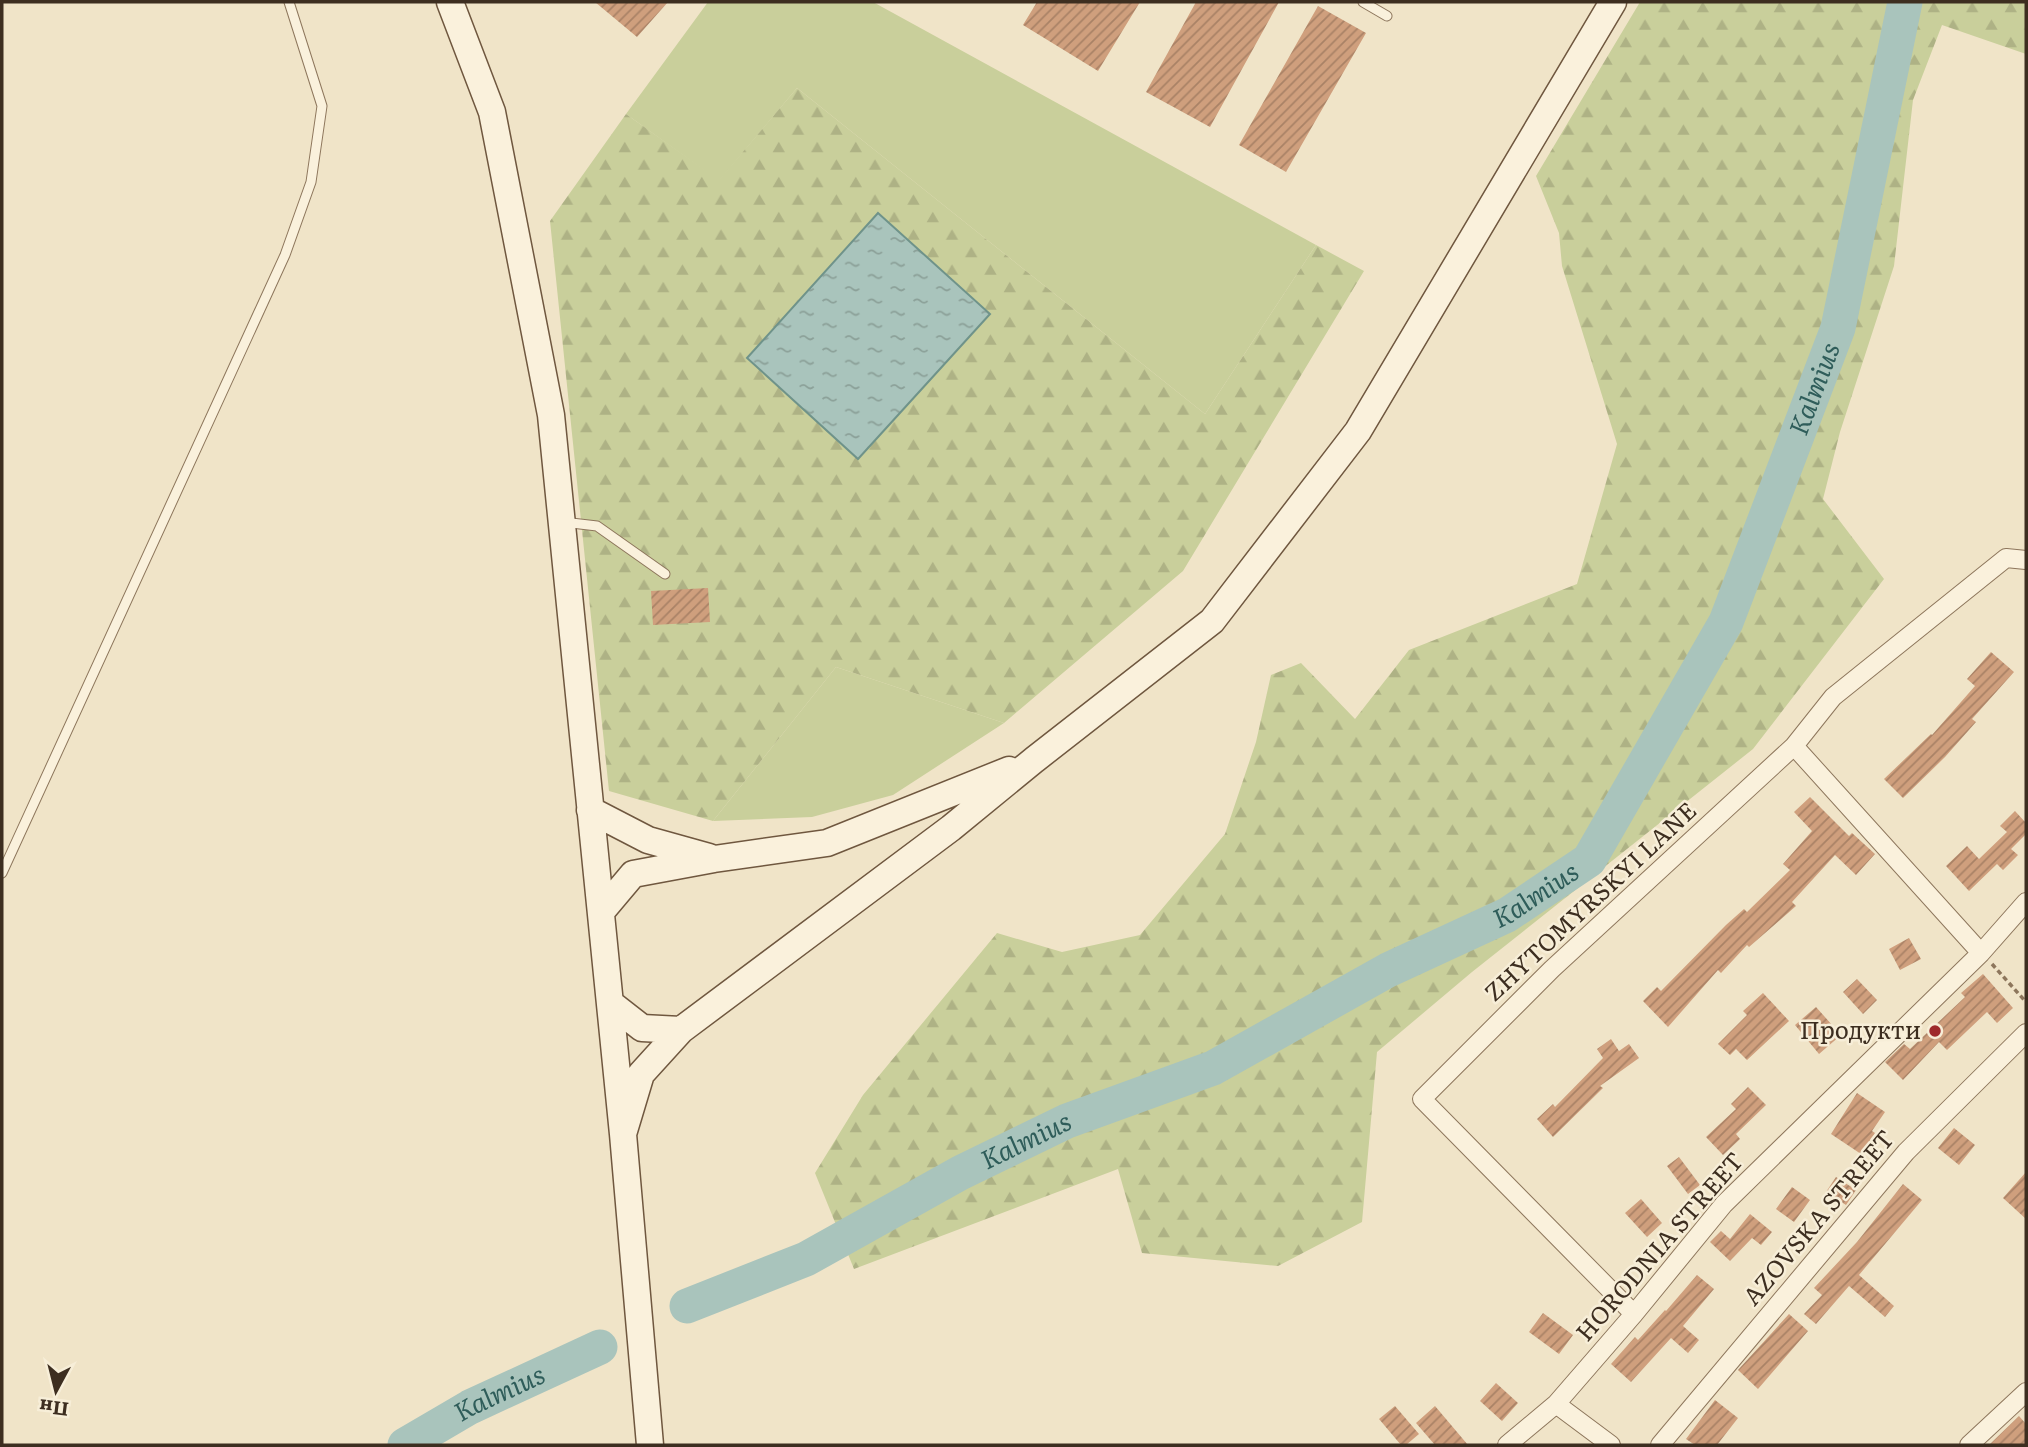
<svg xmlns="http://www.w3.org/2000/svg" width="2028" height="1447" viewBox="0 0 2028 1447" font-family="Literata,serif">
	<defs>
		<pattern id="forest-firs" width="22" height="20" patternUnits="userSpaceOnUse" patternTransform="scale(1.75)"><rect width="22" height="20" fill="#c9cf9b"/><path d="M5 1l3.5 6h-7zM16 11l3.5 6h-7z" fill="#aeb285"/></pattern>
		<pattern id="water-ripples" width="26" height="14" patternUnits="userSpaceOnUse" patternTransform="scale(1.75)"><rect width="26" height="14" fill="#a9c4bc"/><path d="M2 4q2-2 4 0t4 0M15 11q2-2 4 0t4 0" fill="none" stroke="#8ba098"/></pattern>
		<pattern id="building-hatch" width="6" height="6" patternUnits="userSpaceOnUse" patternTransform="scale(1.75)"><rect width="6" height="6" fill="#cf9f7d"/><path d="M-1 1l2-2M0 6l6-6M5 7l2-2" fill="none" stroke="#a98266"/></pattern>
	</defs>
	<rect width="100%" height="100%" fill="#f0e4c8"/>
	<path fill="#c9cf9b" d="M708,2H873L1316,245L1205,414L797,88L719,181L626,114Z
		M836,667L1004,723L893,795L812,817L713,821Z"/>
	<path fill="url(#forest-firs)" d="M1640,2H2026V54L1942,25L1913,100L1894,266L1840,432L1823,499L1884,579L1753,749L1472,972L1377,1052L1362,1222L1278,1266L1142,1253L1118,1169L854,1269L815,1173L863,1095L997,933L1062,952L1140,935L1225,834L1256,742L1271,675L1301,663L1355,719L1409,650L1577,584L1617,444L1562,266L1559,233L1536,176Z
		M797,88L1205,414L1316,245L1364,271L1183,571L1004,723L836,667L713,821L609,791L550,221L626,114L719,180Z"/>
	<path fill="url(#water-ripples)" stroke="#6f938a" stroke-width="2" d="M878,213L990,314L858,459L747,358Z"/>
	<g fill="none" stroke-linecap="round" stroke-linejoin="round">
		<g stroke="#a9c4bc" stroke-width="35">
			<path id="s1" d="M687,1306L806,1259L960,1173L1067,1121L1213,1068L1388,970L1507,915L1589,860L1726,622L1838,328L1905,2"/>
			<path id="s2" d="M405,1445L470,1407L600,1347"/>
		</g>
	</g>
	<path fill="url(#building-hatch)" d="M595,2H668L637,37Z
		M1037,2H1140L1098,71L1023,25Z
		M1196,2H1279L1210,127L1146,92Z
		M1318,6L1366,33L1286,172L1239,145Z
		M708,588L710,622L653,625L651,591Z
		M1991,652L2014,672L1972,719L1976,722L1945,757L1903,798L1884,779L1931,734L1932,735L1975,686L1967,679Z
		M1810,797L1849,836L1852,833L1875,854L1856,875L1835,855L1792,902L1796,906L1749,947L1747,945L1721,973L1718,970L1668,1027L1643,1001L1657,987L1661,991L1726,925L1744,909L1747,912L1790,870L1783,864L1812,831L1794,812Z
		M2015,811L2026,823V834L2011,849L2018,855L2003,870L1997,864L1969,891L1946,866L1967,846L1979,859L2007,832L2000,826Z
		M1909,938L1921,959L1900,970L1889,949Z
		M1983,974L2013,1008L1997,1023L1987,1012L1947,1050L1939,1042L1903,1080L1885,1062L1904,1044L1910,1049L1965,997L1961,993Z
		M1857,979L1877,1000L1863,1014L1843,992Z
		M1763,993L1789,1021L1747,1060L1736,1049L1730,1055L1718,1044L1747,1015L1743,1011Z
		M1816,1007L1841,1035L1819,1054L1795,1025Z
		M1611,1039L1619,1051L1629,1044L1639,1058L1600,1086L1603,1088L1553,1137L1537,1119L1553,1104L1555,1107L1603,1058L1597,1049Z
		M1748,1087L1766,1105L1736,1134L1740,1139L1723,1155L1706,1137L1736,1109L1731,1104Z
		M1857,1093L1885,1112L1872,1131L1875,1133L1861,1154L1831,1134Z
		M1954,1128L1975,1145L1959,1165L1938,1148Z
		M1679,1157L1700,1185L1688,1194L1667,1166Z
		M2026,1172V1219L2003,1198Z
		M1836,1177L1856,1190L1846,1205L1826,1192Z
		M1903,1184L1922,1200L1859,1275L1894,1306L1885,1317L1849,1286L1816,1324L1804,1314L1822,1295L1814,1288L1857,1242Z
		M1792,1187L1810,1200L1794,1222L1776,1209Z
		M1641,1199L1662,1223L1647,1237L1625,1213Z
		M1750,1214L1772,1232L1761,1245L1752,1238L1730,1261L1710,1242L1721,1231L1730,1239Z
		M1697,1275L1714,1289L1683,1326L1699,1340L1688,1353L1671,1338L1631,1382L1611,1364L1635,1337L1638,1340L1665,1310L1666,1311Z
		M1543,1313L1573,1335L1559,1354L1529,1332Z
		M1789,1314L1808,1331L1758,1389L1738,1370Z
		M1496,1383L1518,1403L1502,1421L1480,1401Z
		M1715,1400L1738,1418L1717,1445H1695L1686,1439Z
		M1395,1406L1419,1434L1406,1445H1401L1379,1419Z
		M1435,1406L1468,1445H1435L1416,1423Z
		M2019,1416L2026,1424V1445H1989Z"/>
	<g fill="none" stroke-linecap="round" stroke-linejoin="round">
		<g stroke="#8d765c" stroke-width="11">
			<path id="lane" d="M1363,2L1387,16
				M563,522L597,526L665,574
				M2,873L285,255L311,182L322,106L289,2"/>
		</g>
		<g stroke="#8d765c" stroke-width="20">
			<path id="street" d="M1794,746L1981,953
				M1634,1314L1422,1099L1552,969L1794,746L1833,697L2006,558L2026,560
				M1556,1404L1611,1445
				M1507,1445L1556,1404L1634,1314L1724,1204L1981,953L2026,902
				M1660,1445L1906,1152L2026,1033
				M1969,1445L2026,1392"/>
		</g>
		<g stroke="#6f573f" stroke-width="29">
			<path id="secondary" d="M450,2L492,112L551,415L623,1134L650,1445
				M590,810L648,840L709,857
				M601,912L633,874L714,859L827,843L1009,770
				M610,1003L642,1028L681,1030
				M623,1134L641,1074L681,1030L951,828L1034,760L1212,621L1358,431L1613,2"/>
		</g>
		<path stroke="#8d765c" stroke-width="3.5" stroke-dasharray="5 3.5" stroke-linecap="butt" d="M1992,964L2026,1002"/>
		<use href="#lane" stroke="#faf1dc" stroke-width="9"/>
		<use href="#street" stroke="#faf1dc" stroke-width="18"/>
		<use href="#secondary" stroke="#faf1dc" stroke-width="26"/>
	</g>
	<circle fill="#9e2a2b" stroke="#f7eed8" stroke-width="2.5" cx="1935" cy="1031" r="7"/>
	<g text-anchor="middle" stroke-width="5" stroke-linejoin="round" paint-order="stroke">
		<g font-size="24" fill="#3d2e20" stroke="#f7eed8">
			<text transform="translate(1591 902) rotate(-43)" y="8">ZHYTOMYRSKYI LANE</text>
			<text transform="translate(1819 1218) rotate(-50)" y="8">AZOVSKA STREET</text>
			<text transform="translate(1660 1247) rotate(-49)" y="8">HORODNIA STREET</text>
		</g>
		<g font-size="24" fill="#3d2e20" stroke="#f7eed8" text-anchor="end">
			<text x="1921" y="1039">Продукти</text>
		</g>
		<g font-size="26" font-style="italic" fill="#2f5d5a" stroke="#f7eed8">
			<text dy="9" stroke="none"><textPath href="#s1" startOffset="1533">Kalmius</textPath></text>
			<text dy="9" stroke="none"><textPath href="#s1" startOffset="945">Kalmius</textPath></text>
			<text dy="9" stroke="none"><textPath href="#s1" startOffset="378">Kalmius</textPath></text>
			<text dy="9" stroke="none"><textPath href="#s2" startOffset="108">Kalmius</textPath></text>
		</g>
	</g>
	<rect width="2028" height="1447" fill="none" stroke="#3d2e20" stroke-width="7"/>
	<g transform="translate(56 1391) rotate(187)" stroke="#f7eed8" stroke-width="5" paint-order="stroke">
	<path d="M0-5L12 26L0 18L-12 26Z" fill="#3d2e20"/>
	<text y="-10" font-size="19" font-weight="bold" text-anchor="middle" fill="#3d2e20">Пн</text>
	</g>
</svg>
